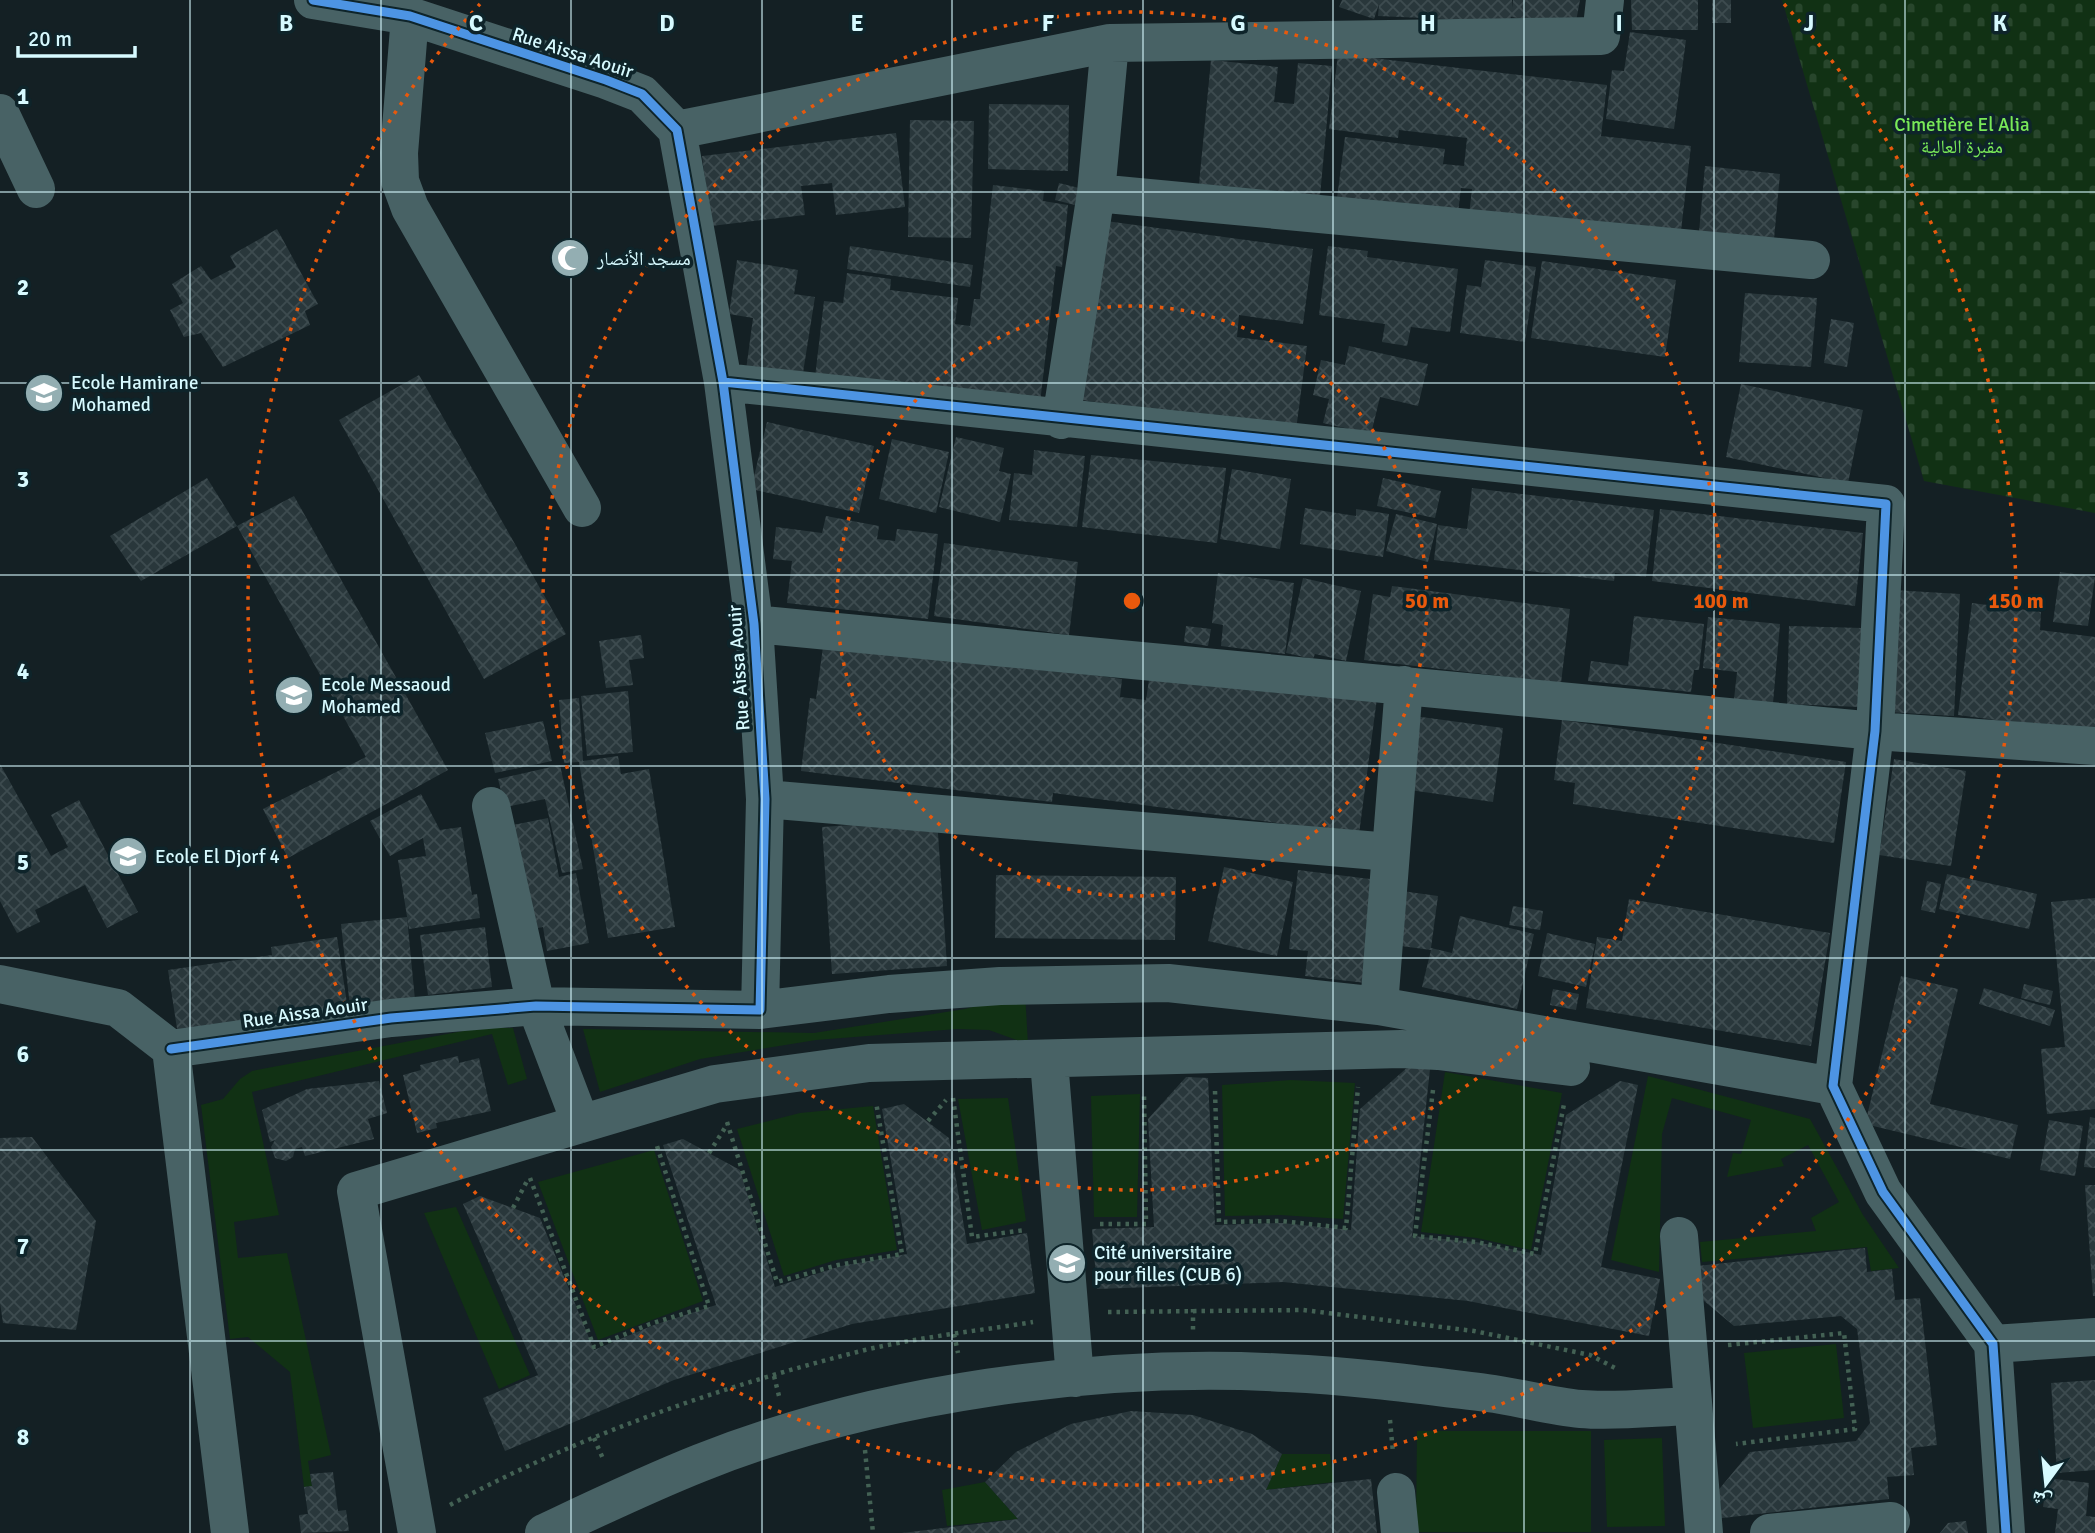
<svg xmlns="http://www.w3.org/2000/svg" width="2095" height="1533" viewBox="0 0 2095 1533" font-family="Signika,'Noto Naskh Arabic',sans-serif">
	<defs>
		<pattern id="cemetery-stones" width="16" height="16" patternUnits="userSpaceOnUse" patternTransform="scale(1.75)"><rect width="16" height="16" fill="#113114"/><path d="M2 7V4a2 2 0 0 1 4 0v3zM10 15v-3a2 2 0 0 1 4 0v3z" fill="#28462c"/></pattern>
		<pattern id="building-cross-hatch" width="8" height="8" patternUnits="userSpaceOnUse" patternTransform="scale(1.75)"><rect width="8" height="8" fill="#29373b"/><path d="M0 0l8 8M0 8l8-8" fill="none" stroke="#3d4b4f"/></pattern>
	</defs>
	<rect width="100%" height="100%" fill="#142024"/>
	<path fill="#113114" d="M1025,993L1028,1044L989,1030L957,1029L816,1040L700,1059L600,1092L583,1029L814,1033L965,1009Z
		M479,1028H513L527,1079L508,1085L492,1034L252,1092L279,1215L234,1222L238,1258L287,1253L331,1455L308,1461L312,1486L304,1487L290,1372L248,1337L230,1339L201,1105L223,1099L240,1079L252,1071Z
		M1445,1072L1562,1093L1531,1250L1477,1238L1421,1232Z
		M1648,1076L1810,1119L1863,1215L1899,1268L1871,1271L1867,1247L1702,1262L1700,1242L1816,1231L1811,1218L1839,1202L1808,1145L1781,1159L1784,1166L1727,1177L1733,1153L1741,1154L1751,1120L1672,1098L1662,1134L1659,1272L1611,1260Z
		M1291,1080L1355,1083L1343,1219L1280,1215L1225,1216L1222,1085Z
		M1140,1094L1137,1217H1094L1091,1096Z
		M1008,1098L1026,1221L982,1230L958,1099Z
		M873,1106L897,1250L836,1260L784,1276L737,1129L800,1113Z
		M654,1150L703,1301L598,1340L538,1182Z
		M456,1207L530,1375L499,1389L424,1213Z
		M1836,1344L1844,1418L1753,1428L1744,1353Z
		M1417,1431H1591V1532H1416Z
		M1662,1438L1665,1526L1607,1527L1604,1440Z
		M1282,1454H1330L1334,1482L1266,1490Z
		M985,1482L1018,1519L947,1526L942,1490Z"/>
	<path fill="url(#cemetery-stones)" d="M1782,0H2095V513L1924,481Z"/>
	<path fill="url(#building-cross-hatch)" d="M1342,0H1512V8L1513,0H1580L1575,27L1511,17V22L1378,16L1379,4L1374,19L1339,7Z
		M1631,0H1698V30H1632Z
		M1712,0H1731V23H1712Z
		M1630,32L1686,40L1674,129L1606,119L1612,70L1624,71Z
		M1338,54L1607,85L1601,136L1691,146L1680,239L1469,215L1472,189L1461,188L1458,213L1337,198L1345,137L1445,149L1443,164L1464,166L1467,138L1399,130L1398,138L1329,129Z
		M1211,60L1278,67L1274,102L1294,104L1298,63L1332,66L1320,196L1199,184Z
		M989,104L1069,105L1068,171L988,169Z
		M910,120L974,121L971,238L908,237Z
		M896,133L905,207L836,215L832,183L801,186L805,215L711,226L702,156Z
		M1705,166L1780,174L1774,239L1699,232Z
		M1059,183L1079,188L1075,205L1055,200Z
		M993,185L1044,191L1043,201L1068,205L1062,267L1056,266L1040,403L815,377L824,301L843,303L847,273L891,279L890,290L958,298L955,324L970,326L974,299H980Z
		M1106,221L1313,249L1303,324L1239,315L1237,337L1307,346L1296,430L1082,400Z
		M277,229L318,304L305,311L310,325L223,367L201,333L184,337L170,310L183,303L172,284L201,266L211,280L236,267L230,256Z
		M850,246L973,265L970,287L847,269Z
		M1328,246L1368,251L1367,257L1458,269L1450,332L1411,327L1407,346L1382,342L1385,324L1319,315Z
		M737,260L798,270L794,294L815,297L802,379L746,370L753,318L729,314Z
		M1485,260L1536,267L1525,342L1460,333L1467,285L1481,287Z
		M1542,261L1676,280L1665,357L1531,338Z
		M1745,293L1817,298L1811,367L1739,362Z
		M1831,319L1854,323L1847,367L1824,363Z
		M1349,346L1428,364L1418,406L1380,397L1371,434L1323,423L1329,399L1313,395L1321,360L1345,365Z
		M419,375L566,634L484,679L339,420Z
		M1741,384L1863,410L1848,483L1726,457Z
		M767,422L874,446L859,513L751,489Z
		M956,437L1004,448L999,471L1011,474L1000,522L939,507Z
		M892,439L949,452L936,513L879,499Z
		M1034,450L1085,456L1077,527L1009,520L1014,473L1032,475Z
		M1091,455L1226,468L1217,543L1082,527Z
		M1232,469L1291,479L1280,549L1220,539Z
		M207,478L237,526L141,581L110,536Z
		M1383,478L1441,491L1435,518L1377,506Z
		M1472,488L1654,510L1646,577L1615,573L1614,581L1434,560L1438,525L1467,529Z
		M294,496L448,770L288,858L263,809L366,757L237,526Z
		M1305,508L1356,516V509L1389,514L1383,557L1300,544Z
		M1660,509L1863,533L1855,606L1652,581Z
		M1396,514L1437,524L1428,562L1386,551Z
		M826,516L879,526L877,539L895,541L897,529L938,534L928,619L787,603L792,561L773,559L776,527L822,533Z
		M944,543L1078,562L1069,635L934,616Z
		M2060,572L2095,577L2088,626L2053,622Z
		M1218,573L1294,583L1285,654L1221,646L1223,625L1212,623Z
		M1303,578L1361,591L1346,661L1315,654L1313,659L1286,653Z
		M1392,586L1570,609L1561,683L1364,660L1373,594L1390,597Z
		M1893,590L1960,594L1954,716L1887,712Z
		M1972,603L2041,612L2040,630L2095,637V733L1958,715Z
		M1634,616L1704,624L1699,670H1694L1691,692L1588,681L1591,661L1628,666Z
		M1708,617L1780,624L1773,703L1734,699L1737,672L1703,668Z
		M1186,626L1211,629L1208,646L1184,642Z
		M1789,626L1862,628L1859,707L1787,704Z
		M641,635L644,658L629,660L633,685L606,688L599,641Z
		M824,639L1122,679L1120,697L1146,700L1150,673L1377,698L1359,834L1053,793L1052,802L801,771L810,698L816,699Z
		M628,691L633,752L587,756L581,696Z
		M579,698L583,761L618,756L621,774L649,769L675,927L608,938L579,762L564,763L559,700Z
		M1414,716L1503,728L1493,802L1403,789Z
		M1562,720L1846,762L1834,843L1573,804L1575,783L1554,780Z
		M543,721L552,761L495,773L485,733Z
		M1894,759L1966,771L1951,866L1879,855Z
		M0,764L51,856L68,847L51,815L79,800L138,912L107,928L85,885L35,910L40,922L17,933L0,901Z
		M560,765L583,869L562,873L545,799L505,807L498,779Z
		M421,794L440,830L461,827L472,895L477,894L480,918L409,929L398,860L426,856L423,838L390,856L370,821Z
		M548,818L559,877L576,873L589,943L547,951L543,927L528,930L508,826Z
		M937,819L947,966L832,974L822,827Z
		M1224,867L1293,882L1277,956L1208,941Z
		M1298,870L1378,880L1366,983L1305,976L1308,951L1289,949Z
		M1947,874L2037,894L2029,929L1939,909Z
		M996,875L1176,877L1175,940L995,938Z
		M1927,881L1941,884L1935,913L1921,910Z
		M1402,891L1438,896L1431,948L1452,953L1460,916L1534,934L1517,1009L1422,987L1431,950L1394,945Z
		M2095,898V1109L2047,1114L2041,1049L2065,1047L2051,902Z
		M1629,899L1830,933L1811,1046L1586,1008L1597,937L1622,941Z
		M1513,906L1543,911L1540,930L1509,925Z
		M407,917L415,1000L350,1007L341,924Z
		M485,927L492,987L428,995L420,935Z
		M1547,933L1595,944L1586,987L1538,976Z
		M337,937L348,1010L178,1035L168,970L272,955L271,947Z
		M1901,976L1958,989L1930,1104L2018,1125L2010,1159L1865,1124Z
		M2024,984L2053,991L2050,1005L2021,998Z
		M1984,988L2055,1010L2050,1026L1979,1004Z
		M1553,989L1579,994L1576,1010L1550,1005Z
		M458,1056L459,1063L479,1058L491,1111L436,1123L437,1128L417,1133L403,1075L421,1070L420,1065Z
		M1409,1066L1430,1069L1412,1236L1476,1242L1541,1255L1566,1115L1620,1081L1638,1085L1601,1267L1660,1279L1649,1336L1468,1301L1283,1282L1097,1289L1092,1229L1154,1227L1148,1119L1186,1077L1208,1078L1215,1225L1282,1223L1351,1230L1360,1109Z
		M379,1081L387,1113L368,1119L374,1139L305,1156L302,1147L295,1149L293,1157L286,1161L275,1158L271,1147L275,1140L270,1142L262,1110L307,1089Z
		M904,1104L949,1138L967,1244L1027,1233L1035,1293L852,1324L674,1380L505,1451L483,1398L538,1375L463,1204L480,1196L540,1218L594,1350L654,1325L716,1305L663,1145L683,1139L740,1170L775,1287L841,1266L907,1254L882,1109Z
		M2090,1117L2095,1118V1168L2084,1167Z
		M2049,1120L2083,1126L2075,1176L2040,1170Z
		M32,1137L96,1221L76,1330L3,1323L0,1303V1138Z
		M2085,1185H2095V1296H2093Z
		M1865,1248L1867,1272L1892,1269L1895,1300L1920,1298L1937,1445L1911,1448L1914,1475L1887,1477L1889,1499L1714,1519L1711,1499L1750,1452L1856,1441L1870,1423L1857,1329L1841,1316L1734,1326L1691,1290L1688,1267Z
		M2095,1380V1470L2057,1473L2051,1383Z
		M1131,1411L1193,1415L1252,1434L1282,1454L1266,1490L1371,1479L1377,1533H902L1018,1519L985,1482L1016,1452L1071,1424Z
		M333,1472L338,1511L346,1510L349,1531L301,1533L299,1515L308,1514L304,1487L312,1486L310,1474Z
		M2047,1478L2089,1483L2086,1516L2095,1517V1533H2055L2058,1509L2043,1507Z
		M1966,1521L1968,1533H1940L1948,1523Z"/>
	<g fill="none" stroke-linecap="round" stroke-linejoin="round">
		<path stroke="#436154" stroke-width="4.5" stroke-dasharray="3.5 5" stroke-linecap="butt" d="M1433,1090L1415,1236L1476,1242L1535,1254L1564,1104
			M1215,1091L1219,1222L1281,1221L1346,1228L1358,1087
			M953,1098L972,1237L1025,1230
			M928,1121L946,1100
			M727,1122L777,1282L838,1265L902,1254L876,1102
			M709,1153L728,1123
			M530,1178L594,1347L650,1324L709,1306L656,1143
			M513,1208L527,1181
			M1100,1224H1146L1144,1094
			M1193,1309V1334
			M1108,1312L1303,1310L1474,1331L1590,1355L1617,1369
			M954,1334L958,1353
			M1728,1345L1844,1333L1855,1429L1736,1444
			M774,1376L779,1396
			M1390,1420L1393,1453
			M594,1438L604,1461
			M865,1450L873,1533
			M450,1505C580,1435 722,1386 865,1350C920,1337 977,1331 1033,1322"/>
		<path stroke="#486265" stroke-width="38" d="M410,16L399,153L400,181L410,208L582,508
			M0,113L36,189
			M677,130L1110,43L1601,36L1605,0
			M1096,193L1811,260
			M723,382L1886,504L1875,731L1833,1086L1883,1192L1993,1344L2006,1533
			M1061,420L1096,193L1110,43
			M754,624L1875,731L2095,746
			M765,799L1390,852
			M491,806L536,1006L581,1124
			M0,984L118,1008L171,1049
			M1379,1006L1404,685
			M760,1010L889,994L1000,986L1168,983L1379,1006L1833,1086
			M171,1049L391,1018L536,1006L760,1010L765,799L754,624L723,382L677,130L642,94L606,80L410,16L313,0
			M171,1049L230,1533
			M1049,1061L1075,1378
			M1679,1236L1704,1533
			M1993,1344L2095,1337
			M1396,1492L1400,1533
			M417,1533L356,1191L715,1084L869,1063L1401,1049L1438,1051L1571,1067
			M544,1533C595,1509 647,1484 700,1463C876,1393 1099,1362 1287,1373C1354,1376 1421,1385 1487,1393C1519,1397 1549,1406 1581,1409C1617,1412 1656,1407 1693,1406
			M1769,1533L1891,1521"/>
		<g stroke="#0e242a" stroke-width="13">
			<path id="cycleway" d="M723,382L1886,504L1875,731L1833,1086L1883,1192L1993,1344L2006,1533
				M171,1049L391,1018L536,1006L760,1010L765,799L754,624L723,382L677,130L642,94L606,80L410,16L313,0"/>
		</g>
		<use href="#cycleway" stroke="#4d94e3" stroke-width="9"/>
	</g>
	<path fill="none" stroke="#d7faff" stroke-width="2" stroke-opacity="0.55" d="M190,0V1533M381,0V1533M571,0V1533M762,0V1533M952,0V1533M1143,0V1533M1333,0V1533M1524,0V1533M1714,0V1533M1905,0V1533M0,192H2095M0,383H2095M0,575H2095M0,766H2095M0,958H2095M0,1150H2095M0,1341H2095"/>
	<g fill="none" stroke="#e8590c" stroke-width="3.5" stroke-dasharray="3.5 7">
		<circle cx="1132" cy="601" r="295"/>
		<circle cx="1132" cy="601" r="589"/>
		<path d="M1784 4A884 884 0 1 1 480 4"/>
	</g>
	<defs>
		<g id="mosque-disc" transform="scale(2.0125)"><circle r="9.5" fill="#93aeb2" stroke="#0e242a"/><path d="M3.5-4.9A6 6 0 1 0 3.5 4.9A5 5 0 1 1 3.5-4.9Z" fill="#fff"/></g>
		<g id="school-disc" transform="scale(2.0125)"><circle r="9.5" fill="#93aeb2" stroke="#0e242a"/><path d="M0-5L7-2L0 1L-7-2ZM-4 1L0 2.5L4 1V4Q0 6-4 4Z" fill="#fff"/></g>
		<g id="university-disc" transform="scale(2.0125)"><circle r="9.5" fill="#93aeb2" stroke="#0e242a"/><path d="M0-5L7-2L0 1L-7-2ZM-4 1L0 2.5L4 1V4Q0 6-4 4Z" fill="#fff"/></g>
	</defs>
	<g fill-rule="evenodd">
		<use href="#mosque-disc" x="570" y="258"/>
		<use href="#school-disc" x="44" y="393"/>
		<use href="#school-disc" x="294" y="695"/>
		<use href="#school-disc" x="128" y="856"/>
		<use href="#university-disc" x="1067" y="1263"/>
	</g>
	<g text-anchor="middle" stroke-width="7" stroke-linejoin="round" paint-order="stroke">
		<g font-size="19" fill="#d7faff" stroke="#0e242a">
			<text transform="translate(573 52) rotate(18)" y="7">Rue Aissa Aouir</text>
			<text transform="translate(738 668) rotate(-94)" y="7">Rue Aissa Aouir</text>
			<text transform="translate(305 1012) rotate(-8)" y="7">Rue Aissa Aouir</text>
		</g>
		<g font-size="19" fill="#79e958" stroke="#0e242a">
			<text x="1962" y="131">Cimetière El Alia<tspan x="1962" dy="22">مقبرة العالية</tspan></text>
		</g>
		<g font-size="19" fill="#d7faff" stroke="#0e242a" text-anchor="start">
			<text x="597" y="265">مسجد الأنصار</text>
			<text x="71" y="389">Ecole Hamirane<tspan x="71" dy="22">Mohamed</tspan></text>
			<text x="321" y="691">Ecole Messaoud<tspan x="321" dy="22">Mohamed</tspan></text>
			<text x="155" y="863">Ecole El Djorf 4</text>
			<text x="1094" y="1259">Cité universitaire<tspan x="1094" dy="22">pour filles (CUB 6)</tspan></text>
		</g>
	</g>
	<g font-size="23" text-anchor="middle" font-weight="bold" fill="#d7faff" stroke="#0e242a" stroke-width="7" stroke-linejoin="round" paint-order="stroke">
		<text x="286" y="31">B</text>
		<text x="476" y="31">C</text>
		<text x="667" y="31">D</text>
		<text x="857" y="31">E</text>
		<text x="1048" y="31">F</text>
		<text x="1238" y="31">G</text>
		<text x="1428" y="31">H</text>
		<text x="1619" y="31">I</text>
		<text x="1809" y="31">J</text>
		<text x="2000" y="31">K</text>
		<text x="23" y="104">1</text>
		<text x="23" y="295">2</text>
		<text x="23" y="487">3</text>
		<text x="23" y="679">4</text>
		<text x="23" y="870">5</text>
		<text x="23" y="1062">6</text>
		<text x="23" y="1254">7</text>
		<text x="23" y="1445">8</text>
	</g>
	<circle cx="1132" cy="601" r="10" fill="#e8590c" stroke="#0e242a" stroke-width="3.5"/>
	<g font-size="21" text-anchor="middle" font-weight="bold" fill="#e8590c" stroke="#0e242a" stroke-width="7" stroke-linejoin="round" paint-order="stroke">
		<text x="1427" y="608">50 m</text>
		<text x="1721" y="608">100 m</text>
		<text x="2016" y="608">150 m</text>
	</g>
	<g transform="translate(2046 1484) rotate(195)" stroke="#0e242a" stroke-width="5" paint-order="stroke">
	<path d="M0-5L12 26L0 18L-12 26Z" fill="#d7faff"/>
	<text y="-10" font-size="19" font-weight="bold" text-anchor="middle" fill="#d7faff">ش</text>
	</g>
	<path d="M18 46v10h117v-10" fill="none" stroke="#d7faff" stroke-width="3.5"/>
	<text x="28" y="46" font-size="21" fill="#d7faff" stroke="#0e242a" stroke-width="5" paint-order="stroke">20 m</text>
</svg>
